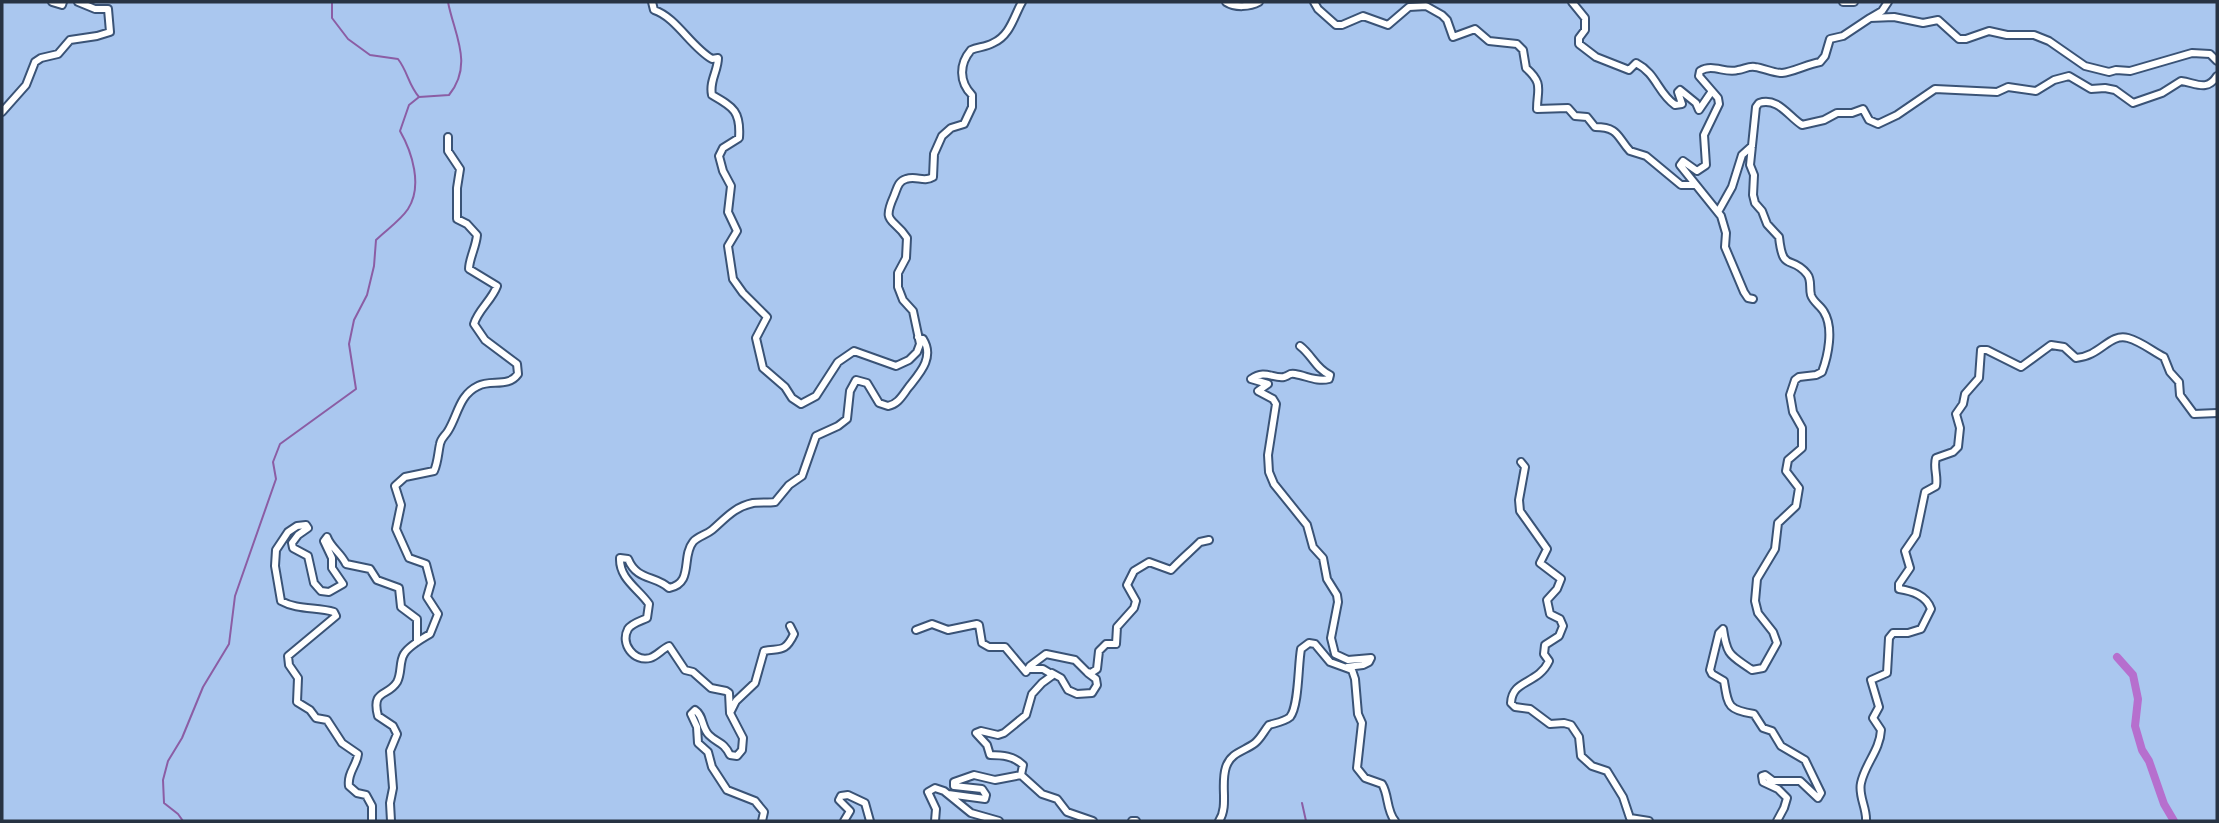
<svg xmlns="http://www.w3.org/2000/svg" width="2219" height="823" viewBox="0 0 2219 823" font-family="Georgia,serif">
	<rect width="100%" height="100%" fill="#aac7ef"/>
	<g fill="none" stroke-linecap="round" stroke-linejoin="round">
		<path stroke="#8b5da4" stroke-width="2" d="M419,97L449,95C474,64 454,34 448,2
			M1302,803L1306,821
			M183,821L178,814L164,803L163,780L168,761L182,738L203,687L229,644L235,596L276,479L273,462L280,444L356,389L349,344L354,320L367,295L374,266L376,240C386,230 400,221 408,209C423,186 412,152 400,131L409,105L419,97C408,84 408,72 398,59L370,55L348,39L332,18V2"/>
		<path stroke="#b66fce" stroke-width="8" d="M2117,657L2133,675L2138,699L2135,726L2142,750L2149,761L2164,804L2174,821"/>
		<g stroke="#3a5376" stroke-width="10">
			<path id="minor" d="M52,2L62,5L63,2
				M652,2L654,10C676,17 691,47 712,59L718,58C718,71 709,81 712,95C733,107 741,111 739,138L723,148L719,156L723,171L731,186L728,212L737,231L728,246L733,279L743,293L767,317L756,338L763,368L785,387L792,398L801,404L816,396L838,362L854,351L896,366L909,360L917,352L920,344L913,311L903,300L898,287V273L906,258L907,238C894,217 881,225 894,196C897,189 898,181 906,179C917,175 923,183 933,177L934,154L942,136L951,128L964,124L972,107V95C959,82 959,64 971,50C978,47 986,47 993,43C1010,36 1014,16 1022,2
				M1226,2C1235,8 1250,7 1259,2
				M1314,2L1318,9L1336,25H1342L1363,16L1388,25L1409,7L1426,6L1442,15L1447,20L1453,37L1475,29L1489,41L1517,44L1523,50L1526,68C1544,84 1537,89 1537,109L1568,108L1575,116L1587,117L1595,127C1619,127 1617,137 1630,151L1646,156L1681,185H1696
				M1572,2L1585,18V30L1579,38V44L1596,57L1629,70L1636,63C1657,74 1657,92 1675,105L1682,104L1678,92L1680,90L1696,103L1699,110L1712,91
				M1843,2H1854
				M1870,18L1882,11L1888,2
				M2,112L26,85L35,62L41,58L58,54L70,40L97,36L110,32L108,9H95L78,2
				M1718,212L1732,187L1742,155L1752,146
				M1753,299L1748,298L1744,292L1725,247L1726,233L1721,216L1680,165L1683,161L1697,171L1706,165L1704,135L1719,104L1718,98L1699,76L1700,71C1713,63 1725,74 1738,70C1745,69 1748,66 1755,67C1764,68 1773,73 1782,73C1793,72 1808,64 1820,62L1825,56L1830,39L1843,36L1870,18L1894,17L1923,23L1938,20L1959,39H1966L1989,31L2007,35H2034L2049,41L2085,66L2109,72L2116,70L2130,71L2192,53L2210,54L2217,61
				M1300,346C1312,355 1316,369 1330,375L1329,379C1317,382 1307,376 1295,374C1288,373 1291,375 1284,377C1273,379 1265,369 1251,379L1268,384L1258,391L1273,399L1276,404L1268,455L1269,472L1274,484L1307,525L1313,547L1323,558L1327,579L1337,595L1338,602L1331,638L1335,654L1348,660L1371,658L1369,662L1363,665L1347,667
				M1521,462L1525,467L1519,500L1520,511L1547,549L1540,563L1561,579L1557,589L1547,600L1550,614L1560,619L1563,626L1559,636L1545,645L1544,654L1549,661C1538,685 1512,679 1511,703L1515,707L1530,709L1550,724L1564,723L1571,725L1579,737L1581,756L1592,766L1607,771L1623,797L1630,818L1649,821
				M916,630L932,624L948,630L977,624L979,625L982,643L989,647H1005L1026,672L1030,666L1046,654L1075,660L1087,672L1091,673L1097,669L1099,651L1106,644H1116L1117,627L1134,608L1136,601L1127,585L1134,571L1149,562L1171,570C1180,560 1190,552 1200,542L1209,540
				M1052,673L1061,678L1068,690L1077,694L1092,693L1097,685L1096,679L1088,673
				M731,711L736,701L755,683L764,651C780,648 785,653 794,634L790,626
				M1021,775L1042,794L1057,799L1067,812L1093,821
				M948,794L985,799L986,795L982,789L954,786V782L974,775L995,780L1021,775L1023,765C1014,756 1002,755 990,755L987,745L976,733L981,731L998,735L1004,733L1026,715L1032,694L1042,683L1053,675L1043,669H1028
				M372,821V806L366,795L357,793L349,786C347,773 357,765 358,754L342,743L327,720L316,718L310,710L297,702L298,678L289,665L288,656L336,616L334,612C317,607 297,610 281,601L275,566L276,550L288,532L297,526L306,525L308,528L298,535L292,543L293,548L308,556L314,583L321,591L329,592L343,584L332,568V558L324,541L327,537C331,548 341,553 346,564L370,569L377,580L399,588L401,607L417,619V642
				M391,821L390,803L393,788L390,751L397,734L393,726L378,716C371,689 388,697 397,682C402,673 399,662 404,654C408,647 423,638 430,634L438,614L427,597L431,583L426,564L409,558L396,529L401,505L395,486L405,477L434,471C438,462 438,453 440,444C441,438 445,436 448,431C458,415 459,395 478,386C491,379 508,388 518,374L517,364L485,340L474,324C478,310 492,300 497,286L469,269C469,259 476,247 477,235L467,224L457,219V188L460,169L448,151V137
				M762,821L764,812L755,801L727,790L712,767L708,752L698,743L697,727L691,714L695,710C704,716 701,727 709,735C718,744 723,741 730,755L737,756L742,750L743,738L730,713L729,693L726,691L711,688L693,672L685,670L669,646C662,649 657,656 650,658C634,662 620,644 628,629C632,623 641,621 647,618L649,604C639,589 619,579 620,558L628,559C637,581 655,575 669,588C694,583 681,557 693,542C698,536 706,535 712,530C725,519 734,507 753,503C760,502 768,503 775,502L789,485L802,476L816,436L838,426L847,419L850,391L856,380L867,383L879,403L888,406C898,404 902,396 908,388C919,374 935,358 923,339L918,337
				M844,821L850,811L839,800L841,796L848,795L865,803L870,821
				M935,821L936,809L928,792L935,788L944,791L971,813L999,821
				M1132,821H1136
				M1219,821C1229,806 1220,785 1226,767C1231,752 1245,751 1255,743C1261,738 1264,731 1269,725C1275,723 1284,722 1290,717C1299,706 1298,665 1301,649L1309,643L1315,644L1330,662L1352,670L1355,679L1358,714L1362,723L1357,768L1365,778L1382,784C1389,795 1386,810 1395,821
				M1777,821L1784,808L1787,798L1778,789L1763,782L1762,776L1765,775L1773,781H1800L1818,798L1821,793L1805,760L1781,746L1772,731L1763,728L1754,714C1727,710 1728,705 1724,681L1712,674L1710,670L1719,633L1723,629C1727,657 1731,655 1752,670L1763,668L1777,643L1773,632L1758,613L1755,601L1757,579L1775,549L1778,523L1796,506L1799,488L1786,471L1788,460L1802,448V428L1793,412L1790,395L1795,380L1799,377L1816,375L1822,372C1828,356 1834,328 1824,312C1821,306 1813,302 1811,295C1809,287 1812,280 1807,274C1791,254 1783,274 1779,237L1767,224L1762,211L1755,203L1753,195L1754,175L1750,165L1756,107L1759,103C1778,97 1788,116 1802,125L1824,120L1837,113H1852L1863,109L1869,120L1878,124L1897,115L1935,89L1997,92L2008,87L2036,91L2054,80L2069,76L2091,89L2105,88L2115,90L2133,103L2162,93L2181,81C2196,83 2207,92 2217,76
				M1866,821C1867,808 1858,796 1861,783C1865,764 1880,750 1881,730L1873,718L1879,707L1871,680L1887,673L1889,638L1893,633H1908L1921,629L1931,609C1926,595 1912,591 1899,589V584L1910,568L1905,551L1916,535L1925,492L1936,486C1938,476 1933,467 1936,458L1953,452L1958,447L1960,428L1956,414L1963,404L1965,394L1979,378L1981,350H1987L2021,367L2051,345L2064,347L2076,358C2101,356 2109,333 2128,338C2142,342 2152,351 2164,357L2170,372L2179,382L2180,395L2194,414L2217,413"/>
		</g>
		<use href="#minor" stroke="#fff" stroke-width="6"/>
	</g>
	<rect width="2219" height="823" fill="none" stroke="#273343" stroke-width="7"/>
</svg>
